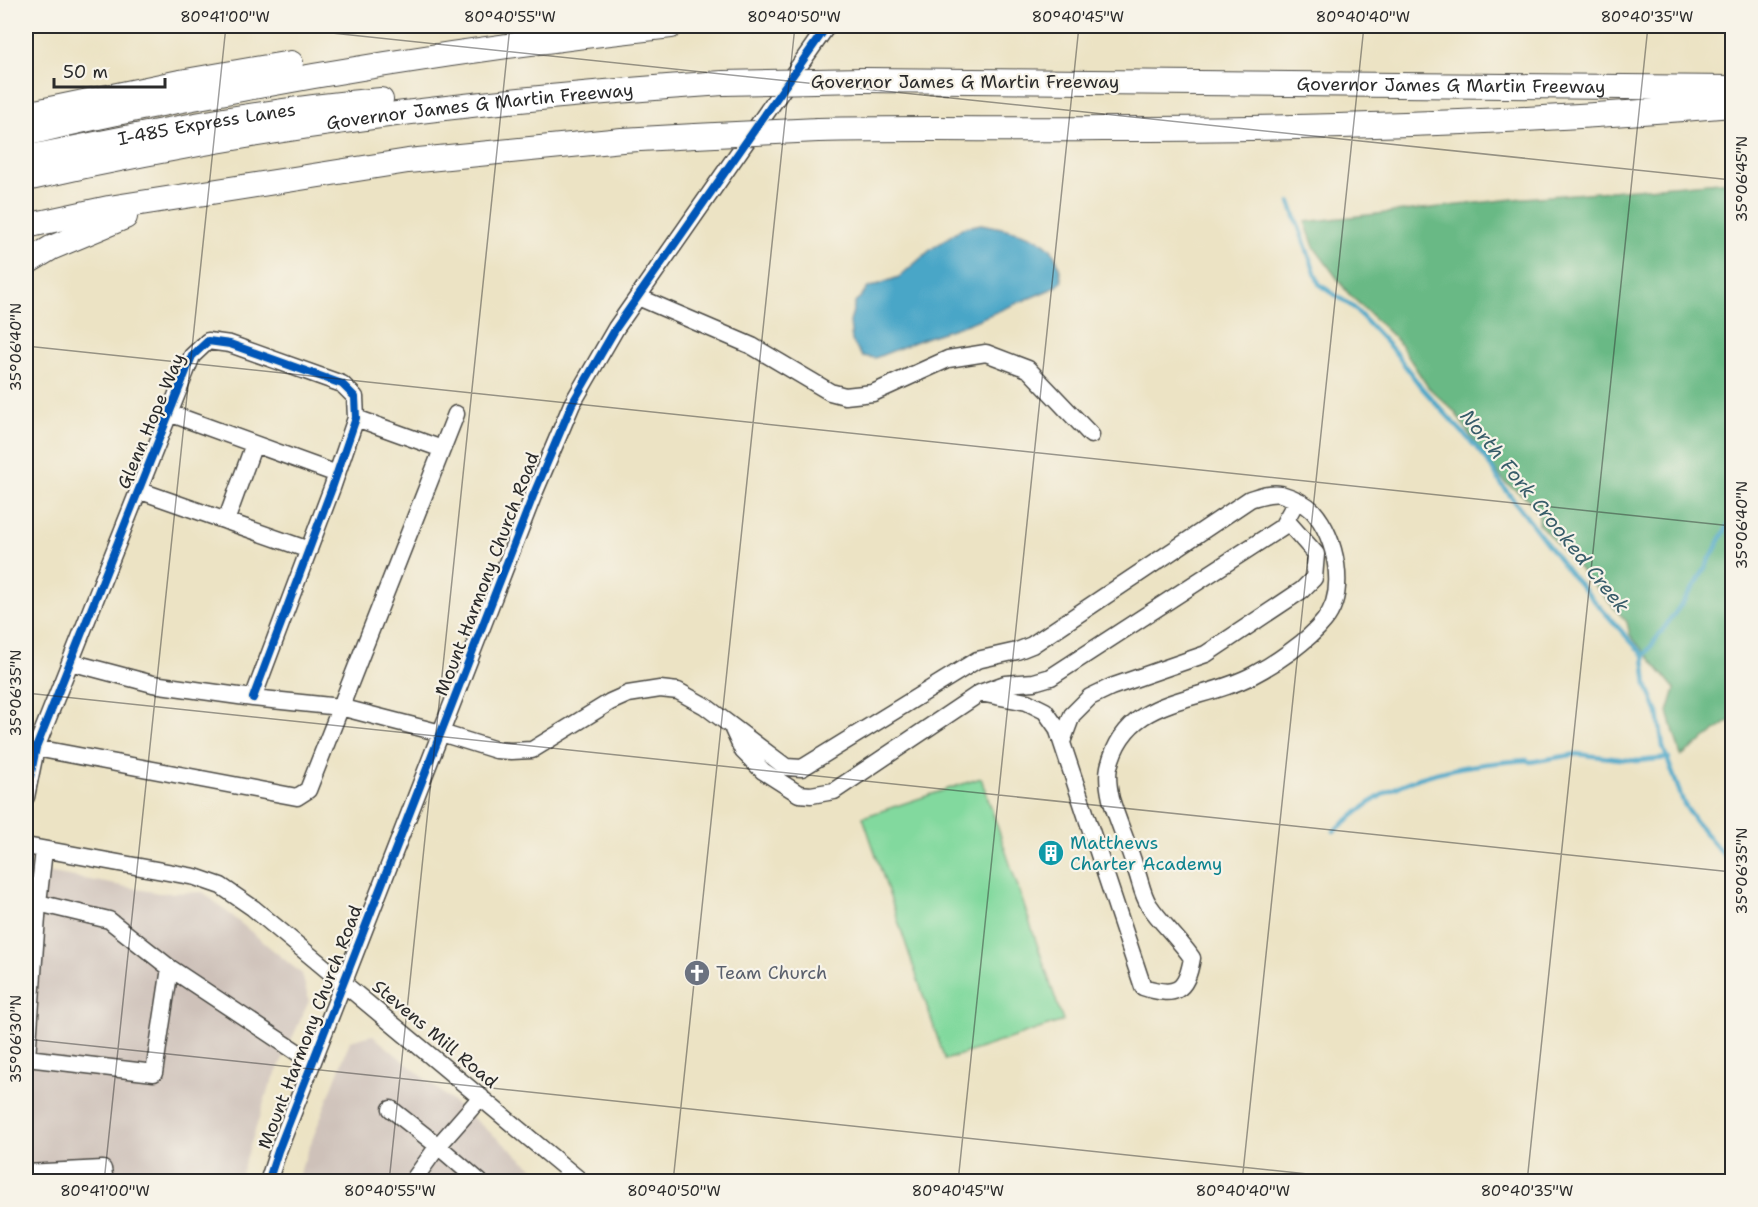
<svg xmlns="http://www.w3.org/2000/svg" width="1758" height="1207" viewBox="0 0 1758 1207" font-family="'Shantell Sans',sans-serif">
	<rect width="100%" height="100%" fill="#f7f3e8"/>
	<filter id="ink" filterUnits="userSpaceOnUse"><feTurbulence type="fractalNoise" baseFrequency=".0167" numOctaves="2"/><feDisplacementMap in="SourceGraphic" scale="12" xChannelSelector="R" yChannelSelector="G"/><feConvolveMatrix kernelMatrix="1 2 1 2 8 2 1 2 1" color-interpolation-filters="sRGB"/></filter>
	<filter id="wash" filterUnits="userSpaceOnUse"><feTurbulence type="fractalNoise" baseFrequency=".008" numOctaves="4" result="noise"/><feDisplacementMap in="SourceGraphic" scale="24" xChannelSelector="R" yChannelSelector="G"/><feGaussianBlur stdDeviation="1.35" result="paint"/><feColorMatrix in="noise" values="0 0 0 0 0 0 0 0 0 0 0 0 0 0 0 0 0 1.4 0 .05"/><feComposite in="paint" operator="in"/></filter>
	<g filter="url(#wash)">
		<rect width="100%" height="100%" fill="#ece3c4"/>
		<path fill="#cec1b9" d="M26,868L159,893L203,892L302,974L309,1001L267,1093L239,1181H26Z
			M372,1035L549,1181L296,1182L350,1041Z"/>
		<path fill="#82d99e" stroke="#568264" stroke-width="1.5" d="M981,778L1063,1021L945,1060L863,817Z"/>
		<path fill="#69b985" stroke="#4a7258" stroke-width="1.5" d="M1732,181V719L1681,756L1668,712L1675,689L1630,635L1627,622L1539,524V515L1528,499L1506,483L1485,458L1455,412L1428,387L1398,341L1348,293L1314,247L1305,222L1513,199Z"/>
		<path fill="#48a6c7" stroke="#3a6879" stroke-width="1.5" d="M981,224C1001,228 1044,234 1054,254C1059,262 1060,272 1062,281L1056,287L970,323L925,338L875,358L862,356L852,341L850,322L855,303L868,288L899,277L929,251L962,228Z"/>
		<g fill="none" stroke-linecap="round" stroke-linejoin="round">
			<path stroke="#48a6c7" stroke-width="4.5" d="M1290,202L1319,284L1353,307L1394,351L1420,386L1485,457L1502,485L1571,575L1644,656L1647,685L1658,713L1663,747L1684,804L1695,821L1732,865
				M1644,656L1698,581L1732,518
				M1334,831C1351,818 1369,801 1389,791C1432,768 1480,764 1527,760L1530,762L1577,754L1637,761L1669,758"/>
		</g>
	</g>
	<g filter="url(#ink)">
		<g fill="none" stroke-linecap="round" stroke-linejoin="round">
			<g stroke="#484742" stroke-width="19">
				<path id="minor" d="M638,297L752,346L830,392L845,396L873,393L948,359L986,353L1028,369L1091,435
					M169,413L337,474
					M356,418L442,449
					M138,490L309,550
					M226,521L254,444
					M70,662L153,684L253,698L340,707L441,733L496,750L511,751L532,750L610,702L628,694L660,689L678,691L705,706L786,767L802,768L977,660L1017,651L1032,645L1250,499C1260,496 1270,492 1281,494C1291,497 1305,503 1313,511C1336,537 1348,592 1324,621C1308,641 1276,663 1253,675C1199,704 1126,694 1109,767C1107,776 1109,790 1111,799C1118,822 1128,844 1135,867C1140,879 1142,895 1149,905C1161,923 1179,939 1192,958C1186,993 1175,997 1143,987L1057,728L1045,711L1027,702L980,693
					M732,727L743,751L763,771L799,794L811,795L834,791L980,693L1005,684L1034,682L1051,677L1282,527L1297,500
					M1062,742L1072,715L1090,697L1111,687L1206,654L1302,590L1314,578L1316,554L1286,520
					M36,748L297,797L308,790L456,414
					M26,797L36,748L192,356L208,341L230,344L342,384L355,397L356,418L332,488L253,698
					M26,846L195,877L221,886L253,908L582,1182
					M44,850L38,903L109,920L170,968L312,1062
					M38,903L27,1058L154,1073L170,968
					M391,1109L438,1146L481,1097
					M26,1173L103,1169L105,1182
					M268,1182L278,1151L533,496L572,404L616,328L827,26
					M412,1182L438,1146L480,1182"/>
			</g>
			<g stroke="#484742" stroke-width="26">
				<g id="highway">
					<path id="s1" d="M863,80L1732,88"/>
					<path d="M26,114L180,82L291,63"/>
					<path d="M818,130C913,128 1008,130 1103,129C1313,129 1523,123 1732,105"/>
					<path d="M26,134C92,117 159,104 226,92C374,64 522,42 671,26"/>
					<path id="s2" d="M26,158C143,134 261,110 381,100"/>
					<path id="s3" d="M26,179C256,126 487,99 723,83"/>
					<path d="M26,226L109,208L408,161L622,140L695,136"/>
					<path d="M26,263L51,248L125,217"/>
				</g>
			</g>
			<use href="#minor" stroke="#fff" stroke-width="16"/>
			<use href="#highway" stroke="#fff" stroke-width="24"/>
			<g stroke="#484742" stroke-width="26" stroke-linecap="butt">
				<path id="highway-bridge" d="M723,83L863,80
					M695,136L818,130"/>
			</g>
			<use href="#highway-bridge" stroke="#fff" stroke-width="24"/>
			<g stroke="#f7f3e8" stroke-width="11">
				<path id="cycleway" d="M26,797L36,748L192,356L208,341L230,344L342,384L355,397L356,418L332,488L253,698
					M268,1182L278,1151L533,496L572,404L616,328L827,26"/>
			</g>
			<use href="#cycleway" stroke="#0057b8" stroke-width="8"/>
		</g>
	</g>
	<path fill="none" stroke="#2b2b2b" stroke-width="1.5" stroke-opacity="0.45" d="M265,26L1732,180M26,346L1732,526M26,693L1732,872M26,1039L1384,1182M104,1182L226,26M389,1182L510,26M673,1182L795,26M958,1182L1079,26M1242,1182L1364,26M1527,1182L1648,26"/>
	<defs>
		<g id="building-disc" transform="scale(1.35)"><circle r="9.5" fill="#0f9aa8" stroke="#f7f3e8"/><path d="M-4-6H4V6H1V3H-1V6H-4ZM-2.5-4.3h1.7v1.8h-1.7ZM.8-4.3h1.7v1.8H.8ZM-2.5-1h1.7V.8h-1.7ZM.8-1h1.7V.8H.8Z" fill="#fff"/></g>
		<g id="church-disc" transform="scale(1.35)"><circle r="9.5" fill="#6b7280" stroke="#f7f3e8"/><path d="M-1.2-6h2.4v3.5h3.3v2.4h-3.3V6h-2.4V-.1h-3.3v-2.4h3.3Z" fill="#fff"/></g>
	</defs>
	<g fill-rule="evenodd">
		<use href="#building-disc" x="1051" y="853"/>
		<use href="#church-disc" x="697" y="973"/>
	</g>
	<g text-anchor="middle" stroke-width="4.5" stroke-linejoin="round" paint-order="stroke">
		<g font-size="18" fill="#2b2b2b" stroke="#f7f3e8">
			<text x="965" y="88">Governor James G Martin Freeway</text>
			<text dy="6" stroke="none"><textPath href="#s1" startOffset="588">Governor James G Martin Freeway</textPath></text>
			<text dy="6" stroke="none"><textPath href="#s3" startOffset="460">Governor James G Martin Freeway</textPath></text>
			<text dy="6" stroke="none"><textPath href="#s2" startOffset="184">I-485 Express Lanes</textPath></text>
			<text transform="translate(151 421) rotate(-67)" y="6">Glenn Hope Way</text>
			<text transform="translate(487 574) rotate(-69)" y="6">Mount Harmony Church Road</text>
			<text transform="translate(310 1027) rotate(-69)" y="6">Mount Harmony Church Road</text>
			<text transform="translate(435 1034) rotate(40)" y="6">Stevens Mill Road</text>
		</g>
		<g font-size="18" fill="#0d838f" stroke="#f7f3e8" text-anchor="start">
			<text x="1070" y="849">Matthews<tspan x="1070" dy="21">Charter Academy</tspan></text>
		</g>
		<g font-size="18" fill="#5b616d" stroke="#f7f3e8" text-anchor="start">
			<text x="716" y="979">Team Church</text>
		</g>
		<g font-size="20" font-style="italic" fill="#375c69" stroke="#f7f3e8">
			<text transform="translate(1545 511) rotate(51)" y="7">North Fork Crooked Creek</text>
		</g>
	</g>
	<rect width="1758" height="1207" fill="none" stroke="#f7f3e8" stroke-width="66"/>
	<path d="M54 78v9h111v-9" fill="none" stroke="#2b2b2b" stroke-width="3"/>
	<text x="63" y="78" font-size="18" fill="#2b2b2b" stroke="#f7f3e8" stroke-width="4.5" paint-order="stroke">50 m</text>
	<rect x="33" y="33" width="1692" height="1141" fill="none" stroke="#2b2b2b" stroke-width="2"/>
	<g font-size="15" text-anchor="middle" fill="#2b2b2b">
		<text x="225" y="22">80°41'00"W</text>
		<text x="510" y="22">80°40'55"W</text>
		<text x="794" y="22">80°40'50"W</text>
		<text x="1078" y="22">80°40'45"W</text>
		<text x="1363" y="22">80°40'40"W</text>
		<text x="1647" y="22">80°40'35"W</text>
		<text transform="translate(1742 179) rotate(-90)" y="5">35°06'45"N</text>
		<text transform="translate(16 347) rotate(-90)" y="5">35°06'40"N</text>
		<text transform="translate(1742 525) rotate(-90)" y="5">35°06'40"N</text>
		<text transform="translate(16 693) rotate(-90)" y="5">35°06'35"N</text>
		<text transform="translate(1742 871) rotate(-90)" y="5">35°06'35"N</text>
		<text transform="translate(16 1039) rotate(-90)" y="5">35°06'30"N</text>
		<text x="105" y="1196">80°41'00"W</text>
		<text x="390" y="1196">80°40'55"W</text>
		<text x="674" y="1196">80°40'50"W</text>
		<text x="958" y="1196">80°40'45"W</text>
		<text x="1243" y="1196">80°40'40"W</text>
		<text x="1527" y="1196">80°40'35"W</text>
	</g>
</svg>
